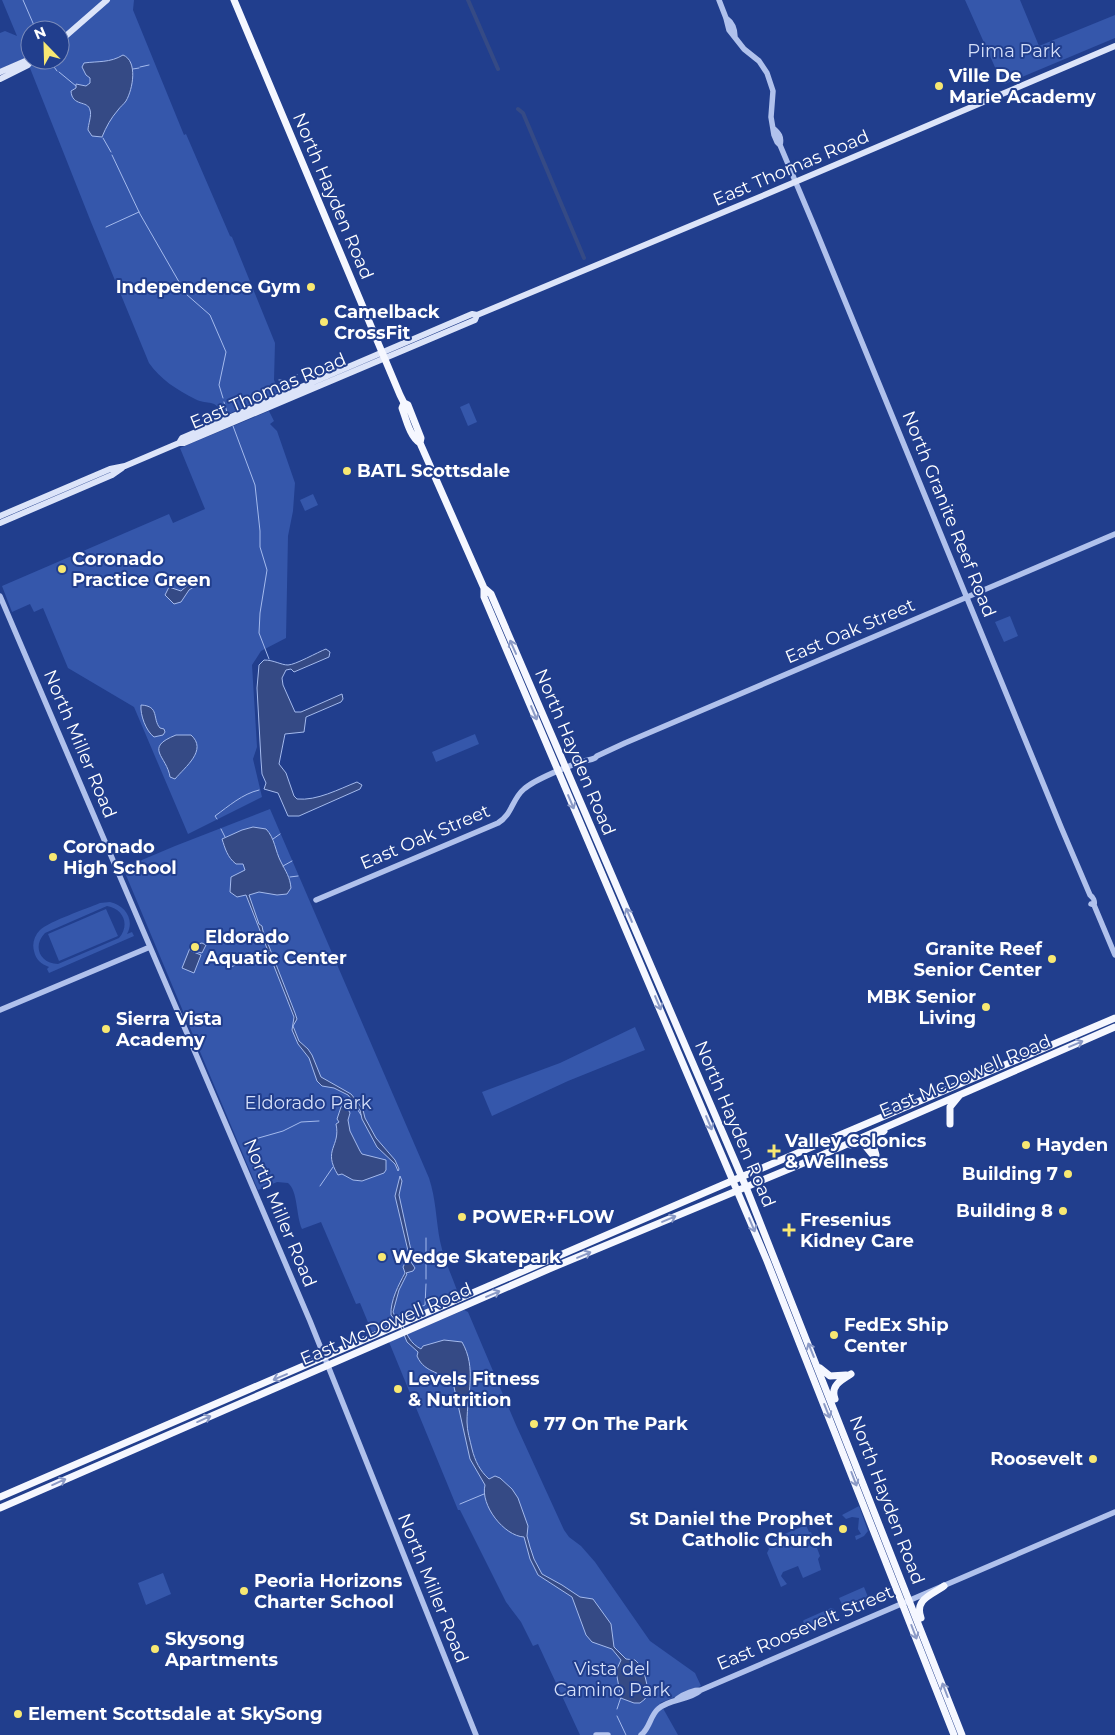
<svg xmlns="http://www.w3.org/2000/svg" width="1115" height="1735" viewBox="0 0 1115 1735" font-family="Montserrat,sans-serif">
	<rect width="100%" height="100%" fill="#213e8d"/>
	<path fill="#3557ab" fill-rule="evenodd" d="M2,0H134L133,10L184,135L186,134L230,236L232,237L275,343L274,380L279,392L224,416C214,397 209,406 195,399C177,390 160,379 149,363L91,222L26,58L0,69V33L5,31L17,36ZM30,30H60V60H30Z
		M965,0H1020L1039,46L1115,15V38L1005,84L1002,83Z
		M469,403L477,422L468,426L460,407Z
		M269,411L274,421L270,424L277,431L295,483L293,511L288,536L286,638L261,651L252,665L257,747L253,759L262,797L188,834L134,707L68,668L43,608L34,612L30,604L12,612L2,586L169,514L173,523L205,509L180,448Z
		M313,494L318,505L305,511L300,500Z
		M1010,616L1018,636L1004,642L995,622Z
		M475,734L479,744L436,762L432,752Z
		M270,809L429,1178C436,1199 436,1220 440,1241C444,1260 452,1276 458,1293L457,1296L372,1332L360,1303L356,1304L321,1222L302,1229C296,1216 298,1191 288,1183L277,1182L258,1190L123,868L175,846Z
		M110,902C125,905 135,920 127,934L132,932L134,936L49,973L47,969L49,967C41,964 36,960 34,951C32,944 34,936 40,930C50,921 86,909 100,903ZM107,906C124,909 130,925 119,938L58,964C40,964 32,946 45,933Z
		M106,909L118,936L59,961L48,934Z
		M635,1027L645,1050L568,1081L492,1116L482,1092L560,1063Z
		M464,1310L468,1312L516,1425L564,1530L569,1537L581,1546L595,1562L650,1641L695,1673L701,1686L660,1703L678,1735H580L538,1644L533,1646L521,1622L506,1602L460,1510H458L389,1342Z
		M859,1506L868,1531L864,1536L856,1540L855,1536L861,1534L858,1529L859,1518L852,1517L846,1519L842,1515Z
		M806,1525L809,1532H811L820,1556L818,1559L821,1570L803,1578L798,1566L783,1572L781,1576L787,1584L781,1587L767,1553L769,1549L767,1545L773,1541L775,1538Z
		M163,1573L171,1594L146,1605L138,1583Z
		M864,1587L868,1597L843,1607L839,1598Z
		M831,1608L834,1609L838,1619L837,1622L808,1632L803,1621L804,1620Z"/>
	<path fill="#354a85" stroke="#a4baed" d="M123,55C138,61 133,89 126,101C124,104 120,107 118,110C111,118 106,127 102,137L92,136L88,130C88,125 92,115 90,110C88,100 72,107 71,91L76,88V84L86,86L90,83V78L86,75L82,67L84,63C98,61 110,63 123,55Z
		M193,577L203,581L189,590L181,602L174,604L165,595L169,587L181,591L190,583Z
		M326,649L330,652L329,657L294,672L291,669L286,670L282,678L283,685L295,712H301L342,694L343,699L341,702L306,717L304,732L285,734L279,764L286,773L294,796L297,799C317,801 339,789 357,782L362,785L360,789L299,816H288L278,793L264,789L266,783L262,774L261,760L257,688L259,665L264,660C274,660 281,665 288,665C295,665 318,652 326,649Z
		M141,705C160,706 152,719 160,728L164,729L165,732L163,735L154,737C146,731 140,715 141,705Z
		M176,735H191C208,750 185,767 175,779L170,777C167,756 143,748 176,735Z
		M253,827L266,829C275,838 275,851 281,862C286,872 290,877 291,888L287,894L277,895L259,892L249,895L259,924L262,926L263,931L295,1013L297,1019L293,1026L299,1041L308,1049L312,1055L321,1077L351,1094L356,1100L363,1110L365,1118L376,1138L395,1160L399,1169L398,1171L395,1164L377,1147L362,1119L360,1110L348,1095L334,1088L322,1086L317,1081L309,1058L298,1044L292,1030L294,1017L246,895L237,897L230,892L231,877L245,870L243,864H236C227,857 225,848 222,839L242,830Z
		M192,943L198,944L202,943L206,945L202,953L191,950V951L201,955L194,973L182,968Z
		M342,1104L346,1105L350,1113L348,1120L350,1131L360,1151L362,1154L386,1160V1170L384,1173L362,1181L353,1180L342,1174L338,1175C322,1149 341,1147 336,1124L339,1122L337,1119Z
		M400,1176L402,1181L399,1195L412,1255L411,1262L415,1268L413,1271L406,1273L407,1274L399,1290L393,1312C395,1318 400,1321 403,1326C408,1336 410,1343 421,1349L423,1346L444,1340L462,1342C477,1368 467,1394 467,1422C467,1431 470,1440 472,1449C475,1461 480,1471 489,1479L495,1476L500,1478L512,1489L518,1498L528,1526L527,1536L530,1547L534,1559L542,1574L562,1585L580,1597L593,1599L611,1624L614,1647L626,1659L635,1660L643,1668L648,1689L645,1699L640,1703H634L618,1697L620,1693L616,1671L621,1660L612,1649L592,1642L586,1635L572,1597L538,1575L530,1559L524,1537C504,1536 480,1505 485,1485L470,1459L454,1387C444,1370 425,1375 417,1356L418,1352L407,1342L400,1325L391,1315C390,1301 399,1284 405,1273L403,1267L409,1255L395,1196Z"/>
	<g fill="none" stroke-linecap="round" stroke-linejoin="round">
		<path stroke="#a4baed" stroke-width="1" d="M23,0L36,30
			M49,60L57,71
			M140,67L149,65
			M133,69L139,68
			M59,72L76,86
			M103,138L111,152
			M112,155L140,214L186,294L210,315L226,352L219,385L223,398
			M106,227L139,212
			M279,380L289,381L297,375
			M224,402L228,415
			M233,426L255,485L260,531V547L267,570L260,613L259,633L269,659
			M217,819L215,816C229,806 242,794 259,790
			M221,829L225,837
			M273,839L280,834
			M283,866L292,861
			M290,877L298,876
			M231,967L269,951
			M354,1104L361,1115
			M248,1141L283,1131L301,1122L319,1121
			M320,1186L333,1167
			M426,1238V1279
			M395,1318L425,1305L426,1284
			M460,1504L484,1494
			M617,1709L621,1697
			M617,1716L626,1735"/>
		<path stroke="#354a85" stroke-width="4" d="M468,0L498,69
			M518,109L523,113L584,258"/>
		<path stroke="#b0c1ec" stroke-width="5.5" d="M719,0L726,18L729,30L744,49L759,61L767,73L773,91L771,117L774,135L777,142L780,145L815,228L1061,827L1090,895C1093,897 1095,901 1094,905
			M726,18C733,23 735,29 735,37
			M773,128C779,133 782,137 780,145
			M0,596L310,1321L476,1735
			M316,900L498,823C512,815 512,799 524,789C534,780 570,765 584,761C588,760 591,760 595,758L597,756L625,743L1115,534
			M1091,904L1094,905L1115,955
			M0,1010L150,947
			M677,1699C684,1694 692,1690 701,1690
			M596,1735H608
			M641,1735C650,1728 650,1716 658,1709C670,1698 689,1701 701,1690L1115,1512"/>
		<path stroke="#dce4f9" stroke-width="6" d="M60,41L107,0
			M0,72L30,59
			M0,79L28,65L32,60
			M179,443L182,438L472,314L477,315L755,199L1115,46
			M0,516L110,469L125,466L179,443H184L475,320L477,315
			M0,523L112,475L122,468"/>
		<path stroke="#f5f7ff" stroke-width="7" d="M234,0L400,395L404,403L408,405L421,438L420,443L484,588L491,594L746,1187L962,1735
			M404,403L402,408C406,419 410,437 420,443
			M484,588V597L767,1261L954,1735
			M950,1124V1107L959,1096
			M851,1145L858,1143H863L872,1154
			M875,1161L876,1155L872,1141L876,1135L884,1131
			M820,1368L830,1376L846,1375
			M835,1399C830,1386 841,1380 851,1374
			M0,1497L727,1183L1115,1018
			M0,1508L549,1269L806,1162L1115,1027
			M921,1618C914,1599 932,1595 944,1586"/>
	</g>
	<defs><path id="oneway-shaft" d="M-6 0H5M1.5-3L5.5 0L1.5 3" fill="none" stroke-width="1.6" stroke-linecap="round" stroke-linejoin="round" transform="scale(1.25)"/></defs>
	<g stroke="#8b9ac6">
		<use href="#oneway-shaft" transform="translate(513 647) rotate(-114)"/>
		<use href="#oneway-shaft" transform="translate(534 713) rotate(67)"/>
		<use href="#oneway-shaft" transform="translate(571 802) rotate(67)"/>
		<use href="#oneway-shaft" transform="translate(629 915) rotate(-113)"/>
		<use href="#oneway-shaft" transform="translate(658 1003) rotate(67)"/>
		<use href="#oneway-shaft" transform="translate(1076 1044) rotate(-23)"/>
		<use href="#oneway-shaft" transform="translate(709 1123) rotate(67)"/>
		<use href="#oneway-shaft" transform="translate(669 1219) rotate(-23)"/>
		<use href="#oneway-shaft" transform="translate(752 1225) rotate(67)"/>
		<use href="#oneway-shaft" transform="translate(584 1255) rotate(-23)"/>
		<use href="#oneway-shaft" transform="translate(493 1294) rotate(-23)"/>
		<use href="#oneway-shaft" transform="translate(811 1350) rotate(-112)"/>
		<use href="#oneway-shaft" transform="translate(280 1377) rotate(157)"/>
		<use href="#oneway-shaft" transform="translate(827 1411) rotate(68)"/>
		<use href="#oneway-shaft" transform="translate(204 1419) rotate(-24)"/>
		<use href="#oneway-shaft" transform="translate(854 1479) rotate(69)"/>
		<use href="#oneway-shaft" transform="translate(59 1482) rotate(-24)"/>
		<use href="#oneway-shaft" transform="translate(914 1632) rotate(69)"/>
		<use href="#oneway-shaft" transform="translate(945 1690) rotate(-111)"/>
	</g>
	<g fill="#f8e872" stroke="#213e8d" stroke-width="2">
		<circle cx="939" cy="86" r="5"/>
		<circle cx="311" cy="287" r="5"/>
		<circle cx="324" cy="322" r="5"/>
		<circle cx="347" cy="471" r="5"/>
		<circle cx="62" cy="569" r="5"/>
		<circle cx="53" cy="857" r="5"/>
		<circle cx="195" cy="947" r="5"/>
		<circle cx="1052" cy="959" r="5"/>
		<circle cx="986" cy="1007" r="5"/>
		<circle cx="106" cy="1029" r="5"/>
		<circle cx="1026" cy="1145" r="5"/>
		<path d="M771.5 1143.5h5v5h5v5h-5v5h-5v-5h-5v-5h5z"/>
		<circle cx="1068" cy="1174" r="5"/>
		<circle cx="1063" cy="1211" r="5"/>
		<circle cx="462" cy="1217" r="5"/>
		<path d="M786.5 1222.5h5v5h5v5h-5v5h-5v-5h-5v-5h5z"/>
		<circle cx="382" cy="1257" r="5"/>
		<circle cx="834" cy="1335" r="5"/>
		<circle cx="398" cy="1389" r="5"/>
		<circle cx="534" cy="1424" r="5"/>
		<circle cx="1093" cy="1459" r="5"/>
		<circle cx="843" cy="1529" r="5"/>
		<circle cx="244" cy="1591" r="5"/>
		<circle cx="155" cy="1649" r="5"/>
		<circle cx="18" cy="1714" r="5"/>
	</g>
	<g text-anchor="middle" stroke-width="4" stroke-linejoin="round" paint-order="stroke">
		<g font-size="18" fill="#d5dff9" stroke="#213e8d">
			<text x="1014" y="57">Pima Park</text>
			<text x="308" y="1109">Eldorado Park</text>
			<text x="612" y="1675">Vista del<tspan x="612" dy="21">Camino Park</tspan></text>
		</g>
		<g font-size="18" font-weight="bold" fill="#fff" stroke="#213e8d" text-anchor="start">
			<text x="949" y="82">Ville De<tspan x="949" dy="21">Marie Academy</tspan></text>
			<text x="301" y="293" text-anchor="end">Independence Gym</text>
			<text x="334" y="318">Camelback<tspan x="334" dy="21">CrossFit</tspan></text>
			<text x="357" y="477">BATL Scottsdale</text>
			<text x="72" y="565">Coronado<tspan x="72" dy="21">Practice Green</tspan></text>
			<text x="63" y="853">Coronado<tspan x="63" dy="21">High School</tspan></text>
			<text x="205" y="943">Eldorado<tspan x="205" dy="21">Aquatic Center</tspan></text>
			<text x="1042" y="955" text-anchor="end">Granite Reef<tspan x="1042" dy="21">Senior Center</tspan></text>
			<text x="976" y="1003" text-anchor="end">MBK Senior<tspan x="976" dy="21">Living</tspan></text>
			<text x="116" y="1025">Sierra Vista<tspan x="116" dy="21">Academy</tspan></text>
			<text x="785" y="1147">Valley Colonics<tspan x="785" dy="21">&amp; Wellness</tspan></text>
			<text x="1036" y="1151">Hayden</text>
			<text x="1058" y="1180" text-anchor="end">Building 7</text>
			<text x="1053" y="1217" text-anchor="end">Building 8</text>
			<text x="472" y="1223">POWER+FLOW</text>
			<text x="800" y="1226">Fresenius<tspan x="800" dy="21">Kidney Care</tspan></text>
			<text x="392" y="1263">Wedge Skatepark</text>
			<text x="844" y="1331">FedEx Ship<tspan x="844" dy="21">Center</tspan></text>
			<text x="408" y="1385">Levels Fitness<tspan x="408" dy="21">&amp; Nutrition</tspan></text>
			<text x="544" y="1430">77 On The Park</text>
			<text x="1083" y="1465" text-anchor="end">Roosevelt</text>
			<text x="833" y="1525" text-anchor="end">St Daniel the Prophet<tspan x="833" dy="21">Catholic Church</tspan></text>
			<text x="254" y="1587">Peoria Horizons<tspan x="254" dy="21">Charter School</tspan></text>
			<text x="165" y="1645">Skysong<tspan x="165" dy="21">Apartments</tspan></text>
			<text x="28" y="1720">Element Scottsdale at SkySong</text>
		</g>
		<g font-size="18" fill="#fff" stroke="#213e8d">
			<text transform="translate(791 168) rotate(-23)" y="6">East Thomas Road</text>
			<text transform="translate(333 196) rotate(67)" y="6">North Hayden Road</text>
			<text transform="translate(268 391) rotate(-23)" y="6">East Thomas Road</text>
			<text transform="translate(949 514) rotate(68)" y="6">North Granite Reef Road</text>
			<text transform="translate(850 631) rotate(-23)" y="6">East Oak Street</text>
			<text transform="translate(80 744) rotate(67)" y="6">North Miller Road</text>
			<text transform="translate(575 752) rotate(67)" y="6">North Hayden Road</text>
			<text transform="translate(425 837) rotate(-23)" y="6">East Oak Street</text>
			<text transform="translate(965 1076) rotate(-23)" y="6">East McDowell Road</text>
			<text transform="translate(735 1124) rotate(67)" y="6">North Hayden Road</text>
			<text transform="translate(280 1213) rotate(67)" y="6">North Miller Road</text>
			<text transform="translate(386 1324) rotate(-23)" y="6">East McDowell Road</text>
			<text transform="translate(887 1500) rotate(69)" y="6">North Hayden Road</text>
			<text transform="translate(433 1588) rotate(68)" y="6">North Miller Road</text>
			<text transform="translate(805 1628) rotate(-23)" y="6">East Roosevelt Street</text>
		</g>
	</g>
	<g transform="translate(45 45) rotate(337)"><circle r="24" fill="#213e8d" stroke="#7a8bbb"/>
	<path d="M0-4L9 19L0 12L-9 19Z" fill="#f8e872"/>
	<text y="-8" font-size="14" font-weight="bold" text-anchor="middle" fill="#ffffff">N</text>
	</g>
</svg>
